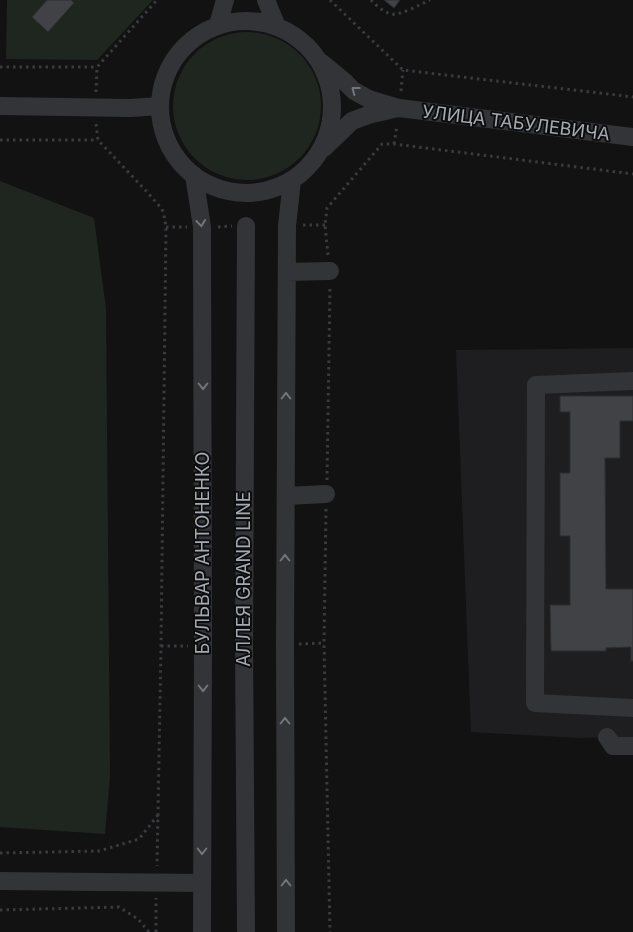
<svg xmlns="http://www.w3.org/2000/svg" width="633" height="932" viewBox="0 0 633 932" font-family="Inter,sans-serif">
	<rect width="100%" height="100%" fill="#121213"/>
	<path fill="#1e1e20" d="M633,348V737L579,738L471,732L456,350Z"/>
	<path fill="#1e261f" d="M7,0H153L97,60L6,59Z
		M173 106a74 74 0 1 1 148 0a74 74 0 1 1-148 0Z
		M0,181L94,218L106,309L110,777L105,834L0,827Z"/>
	<path fill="#414246" stroke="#2c2c2f" d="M47,0H71L74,3L48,32L32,17Z
		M384,0H400L394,8Z
		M560,396H633V421H620V458H605L606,589H633V661H631V647L606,648V651H551L550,605H570V536H560V473H570V412H560Z"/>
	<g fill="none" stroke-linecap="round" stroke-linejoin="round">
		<path stroke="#393b3f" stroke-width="3" stroke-dasharray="2.5 4" stroke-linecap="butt" d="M330,0L403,70L633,97
			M371,0C376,5 383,12 391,14C400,16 421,4 430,0
			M0,67H97
			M401,91L403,70
			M96,92L97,67L157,0
			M96,124L98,140L147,192L162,209L164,215L166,227L161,646L157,866
			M0,140H98
			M394,144L397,125
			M303,225H325
			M166,227H187
			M218,227L232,226
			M328,255L325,225L327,208L382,144H394L633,174
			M327,480L330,286
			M326,509L324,643L330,932
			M299,644L324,643
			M161,646H188
			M0,853L99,851L139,839L158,815
			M0,910L119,907L138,919L149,932
			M156,932V898"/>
		<path stroke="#333438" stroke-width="18" d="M266,0L277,27
			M160 107a86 86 0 1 1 172 0a86 86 0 1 1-172 0Z
			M218,25L225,0
			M322,63L345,82L354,91L369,99L399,108L633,137
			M0,106L130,108L160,106
			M324,148L352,121L368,115L398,108
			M194,175L202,227L203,645L202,932
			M287,272L330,271
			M633,381L536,385L535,703L633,708
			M286,496L326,494
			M607,737L613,746H633
			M0,881L202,883
			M246,932L244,645L246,226
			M286,932L285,644L287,226L292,180"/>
	</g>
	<defs><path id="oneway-chevron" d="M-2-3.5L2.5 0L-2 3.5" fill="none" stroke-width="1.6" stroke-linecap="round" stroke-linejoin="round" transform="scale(1.25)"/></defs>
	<g stroke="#71757c">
		<use href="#oneway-chevron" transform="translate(355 90) rotate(-143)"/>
		<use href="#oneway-chevron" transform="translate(201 223) rotate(84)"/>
		<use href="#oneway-chevron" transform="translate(203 386) rotate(90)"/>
		<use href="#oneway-chevron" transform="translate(286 396) rotate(-90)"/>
		<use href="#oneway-chevron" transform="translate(285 558) rotate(-90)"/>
		<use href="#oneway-chevron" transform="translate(203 688) rotate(90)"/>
		<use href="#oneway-chevron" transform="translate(285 721) rotate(-90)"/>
		<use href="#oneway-chevron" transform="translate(202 851) rotate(90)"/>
		<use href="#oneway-chevron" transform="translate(286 883) rotate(-90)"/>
	</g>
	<g text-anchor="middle" stroke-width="4" stroke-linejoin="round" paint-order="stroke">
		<g font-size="18" fill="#a4aab3" stroke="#0d0d0e">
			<text transform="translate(516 123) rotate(7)" y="6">УЛИЦА ТАБУЛЕВИЧА</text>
			<text transform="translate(203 553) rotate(-90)" y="6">БУЛЬВАР АНТОНЕНКО</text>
			<text transform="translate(244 579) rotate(-90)" y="6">АЛЛЕЯ GRAND LINE</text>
		</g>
	</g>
</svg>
